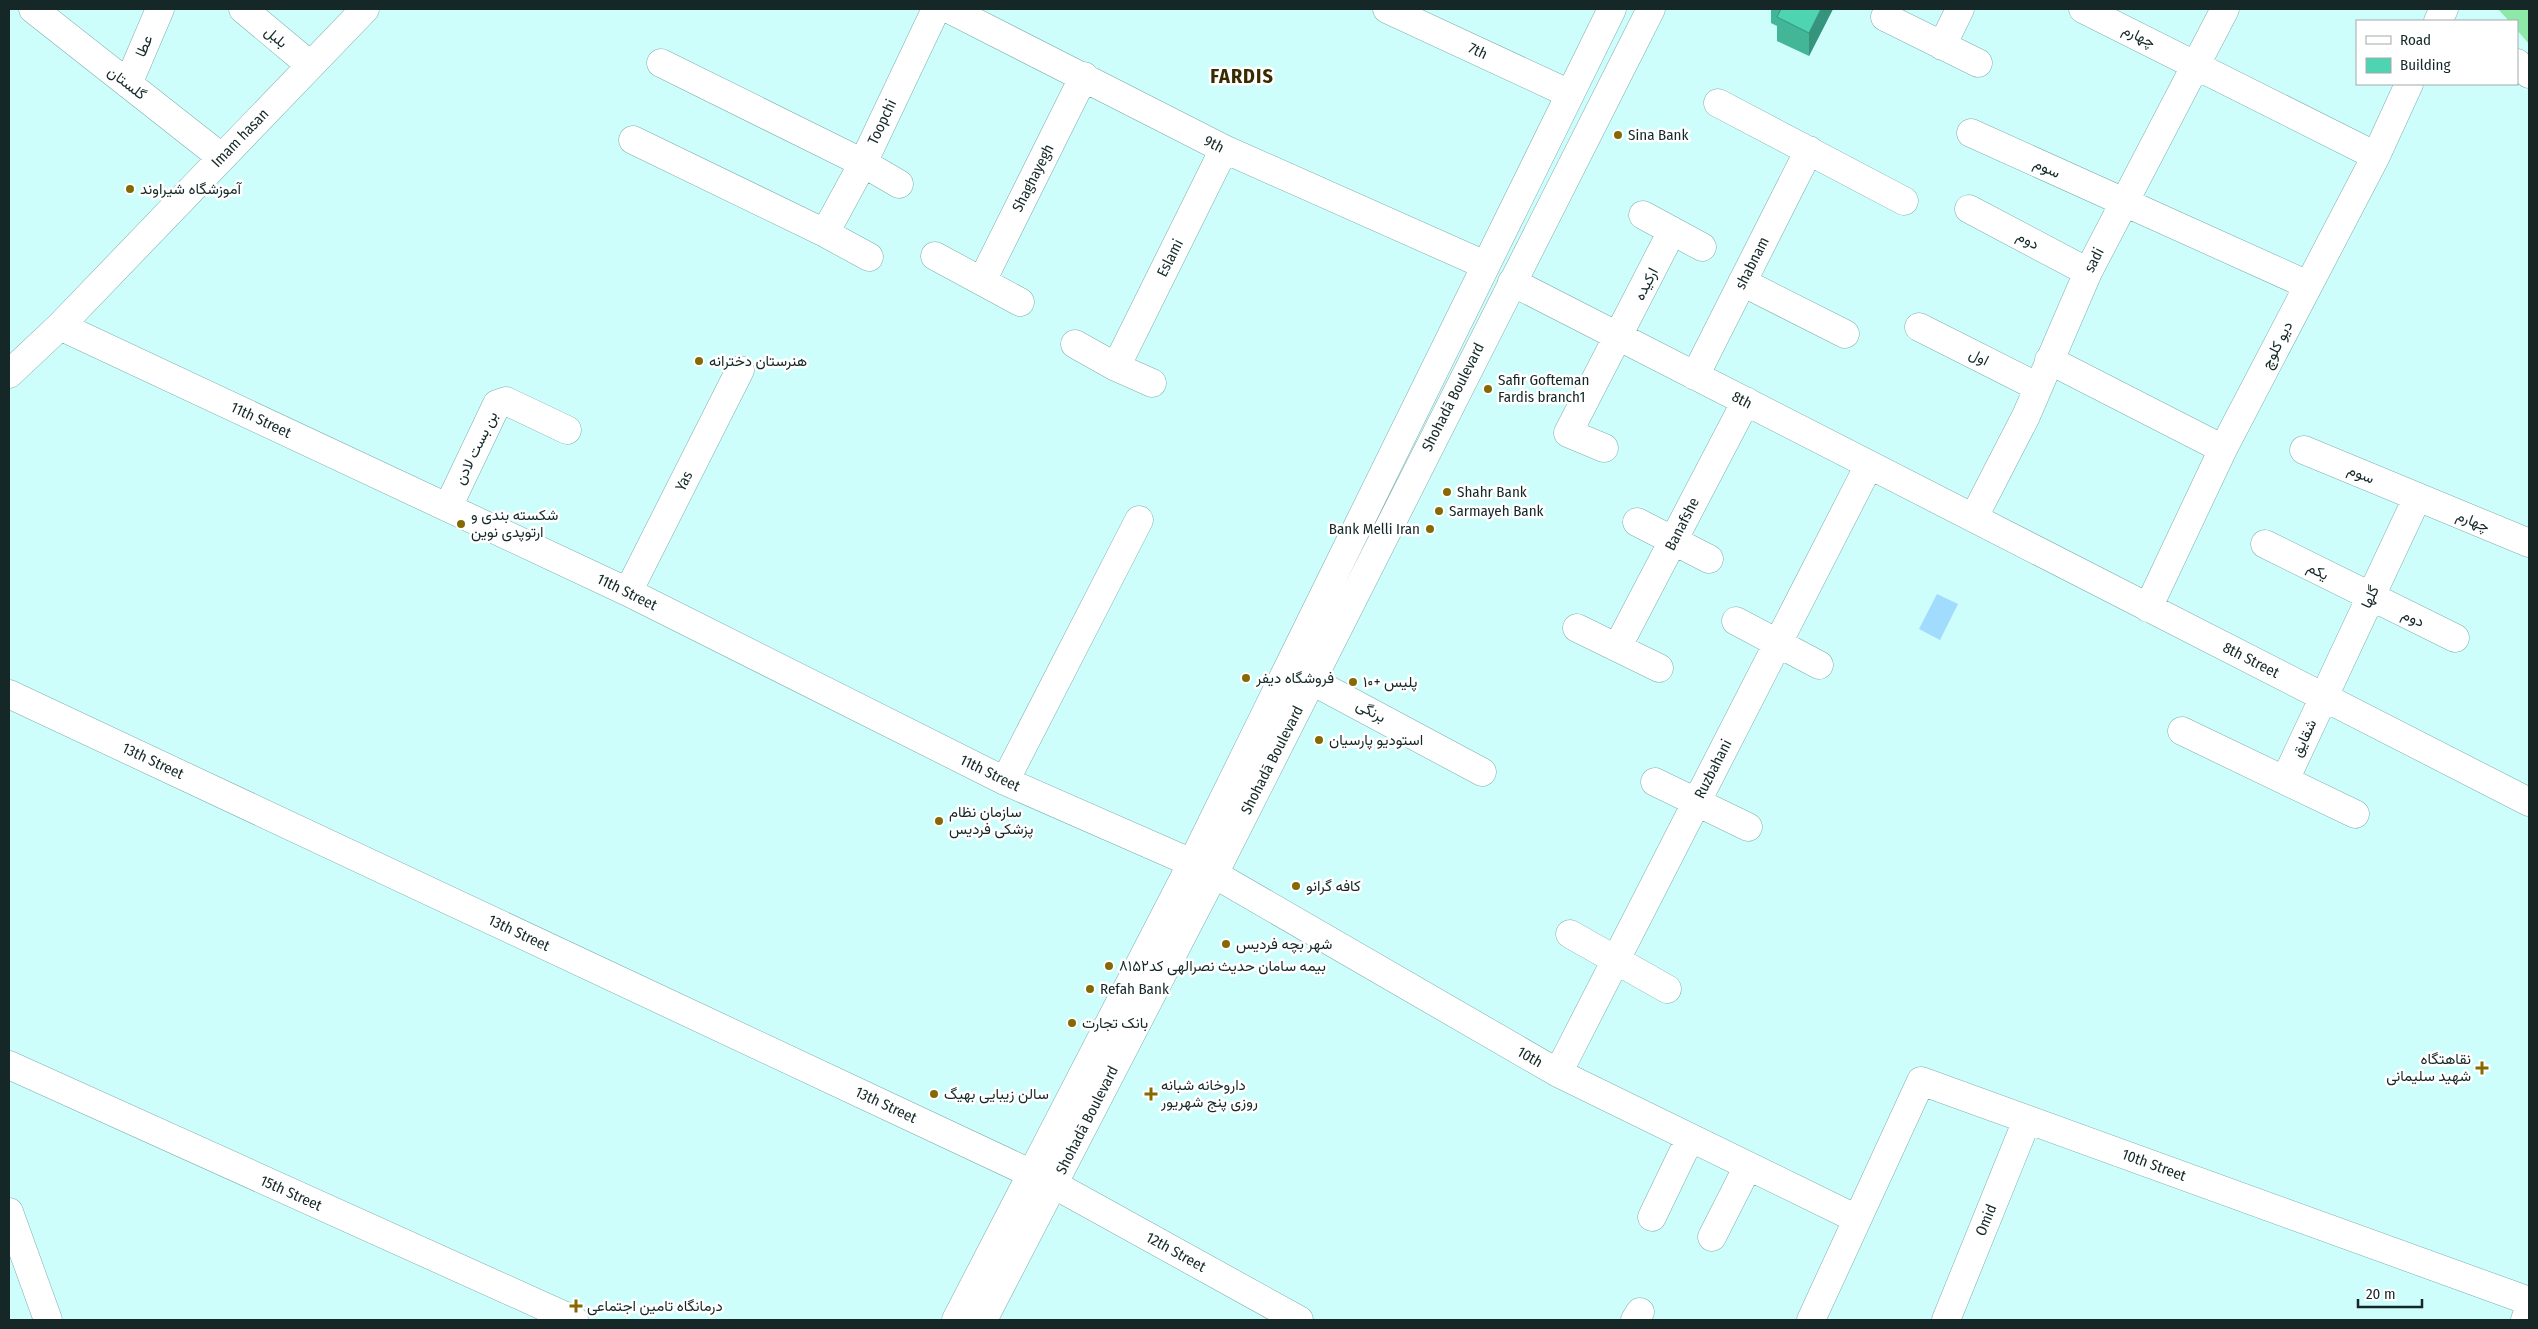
<svg xmlns="http://www.w3.org/2000/svg" width="2538" height="1329" viewBox="0 0 2538 1329" font-family="'Fira Sans Condensed',Vazirmatn,sans-serif">
	<rect width="100%" height="100%" fill="#cdfefc"/>
	<path fill="#8ee8a7" d="M2498,9H2529V44L2517,30V21H2509Z"/>
	<path fill="#a1dcfe" d="M1937,594L1958,604L1940,640L1919,629Z"/>
	<g fill="none" stroke-linecap="round" stroke-linejoin="round">
		<g stroke="#7faeac" stroke-width="29">
			<path id="minor" d="M33,9L221,157
				M243,9L310,65
				M949,9L1224,149L1485,265
				M1387,9L1570,94
				M2083,9L2376,156
				M1885,17L1978,63
				M2438,21L2444,9
				M1942,46L1960,9
				M661,63L863,163L899,184
				M2517,63L2529,74
				M128,84L160,9
				M1718,103L1904,201
				M1971,133L2308,285
				M633,140L825,233L869,257
				M1969,209L2088,272
				M1643,215L1702,247
				M825,233L863,163L936,9
				M935,256L1020,302
				M982,281L1084,76
				M1512,282L2529,802
				M1742,282L1845,334
				M60,326L628,592L1005,781L1192,863
				M1919,327L2038,387
				M1075,344L1116,367L1152,383
				M2049,360L2223,449
				M1116,367L1224,149
				M9,374L60,326L365,9
				M1695,376L1809,150
				M1604,448L1568,433L1672,231
				M2304,450L2529,543
				M448,507L497,404L506,401L567,430
				M1974,517L2026,416L2088,272L2225,9
				M1637,522L1709,559
				M2265,544L2455,638
				M628,592L740,370
				M2148,608L2223,449L2376,156L2409,84
				M1736,621L1819,665
				M1577,628L1659,668
				M1618,646L1746,401
				M1312,681L1482,772
				M9,694L1030,1173
				M2182,731L2355,814
				M2285,780L2417,498
				M1005,781L1139,520
				M1655,782L1748,827
				M1214,874L1558,1073L1857,1219
				M1570,934L1667,989
				M9,1065L574,1320
				M1558,1073L1869,465
				M1053,1184L1299,1320
				M1652,1217L1690,1138
				M1712,1237L1748,1166
				M1635,1320L1640,1312
				M1811,1320L1921,1081L2529,1301
				M1946,1320L2027,1120"/>
		</g>
		<g stroke="#7faeac" stroke-width="29">
			<path id="major" d="M9,1212L48,1320
				M956,1320L1192,863L1612,9
				M983,1320L1214,874L1651,9
				M2525,1320L2529,1309"/>
		</g>
		<use href="#minor" stroke="#fff" stroke-width="28"/>
		<use href="#major" stroke="#fff" stroke-width="28"/>
	</g>
	<path fill="#43b698" d="M1768,9H1833L1809,56L1777,41V26L1771,23V10Z"/>
	<path fill="#37947c" d="M1821,9H1833L1809,56V33Z"/>
	<path fill="#4ed4b1" stroke="#37947c" d="M1781,9H1821L1809,33L1777,17Z"/>
	<g fill="#856902" stroke="#fff" stroke-width="2">
		<circle cx="1618" cy="135" r="5"/>
		<circle cx="130" cy="189" r="5"/>
		<circle cx="699" cy="361" r="5"/>
		<circle cx="1488" cy="389" r="5"/>
		<circle cx="1447" cy="492" r="5"/>
		<circle cx="1439" cy="511" r="5"/>
		<circle cx="461" cy="524" r="5"/>
		<circle cx="1430" cy="529" r="5"/>
		<circle cx="1246" cy="678" r="5"/>
		<circle cx="1353" cy="682" r="5"/>
		<circle cx="1319" cy="740" r="5"/>
		<circle cx="939" cy="821" r="5"/>
		<circle cx="1296" cy="886" r="5"/>
		<circle cx="1226" cy="944" r="5"/>
		<circle cx="1109" cy="966" r="5"/>
		<circle cx="1090" cy="989" r="5"/>
		<circle cx="1072" cy="1023" r="5"/>
		<path d="M2479.5 1060.5h5v5h5v5h-5v5h-5v-5h-5v-5h5z"/>
		<circle cx="934" cy="1094" r="5"/>
		<path d="M1148.5 1086.5h5v5h5v5h-5v5h-5v-5h-5v-5h5z"/>
		<path d="M573.5 1298.5h5v5h5v5h-5v5h-5v-5h-5v-5h5z"/>
	</g>
	<g text-anchor="middle" stroke-width="5" stroke-linejoin="round" paint-order="stroke">
		<g font-size="15" fill="#152827" stroke="#fff">
			<text transform="translate(2139 36) rotate(26)" y="5">چهارم</text>
			<text transform="translate(276 37) rotate(40)" y="5">بلبل</text>
			<text transform="translate(144 46) rotate(-67)" y="5">عطا</text>
			<text transform="translate(1478 51) rotate(25)" y="5">7th</text>
			<text transform="translate(127 83) rotate(38)" y="5">گلستان</text>
			<text transform="translate(882 122) rotate(-65)" y="5">Toopchi</text>
			<text transform="translate(240 138) rotate(-46)" y="5">Imam hasan</text>
			<text transform="translate(1214 144) rotate(27)" y="5">9th</text>
			<text transform="translate(2047 168) rotate(25)" y="5">سوم</text>
			<text transform="translate(1033 178) rotate(-63)" y="5">Shaghayegh</text>
			<text transform="translate(2028 240) rotate(28)" y="5">دوم</text>
			<text transform="translate(1170 258) rotate(-63)" y="5">Eslami</text>
			<text transform="translate(2094 260) rotate(-63)" y="5">sadi</text>
			<text transform="translate(1752 263) rotate(-63)" y="5">shabnam</text>
			<text transform="translate(1646 284) rotate(-63)" y="5">ارکیده</text>
			<text transform="translate(2277 345) rotate(-63)" y="5">دیو کلوچ</text>
			<text transform="translate(1979 357) rotate(27)" y="5">اول</text>
			<text transform="translate(1453 397) rotate(-63)" y="5">Shohadā Boulevard</text>
			<text transform="translate(1742 400) rotate(27)" y="5">8th</text>
			<text transform="translate(261 420) rotate(25)" y="5">11th Street</text>
			<text transform="translate(476 448) rotate(-64)" y="5">بن بست لادن</text>
			<text transform="translate(2361 474) rotate(23)" y="5">سوم</text>
			<text transform="translate(684 481) rotate(-63)" y="5">Yas</text>
			<text transform="translate(2473 521) rotate(22)" y="5">چهارم</text>
			<text transform="translate(1682 524) rotate(-63)" y="5">Banafshe</text>
			<text transform="translate(2318 571) rotate(27)" y="5">یکم</text>
			<text transform="translate(627 592) rotate(26)" y="5">11th Street</text>
			<text transform="translate(2370 597) rotate(-65)" y="5">گلها</text>
			<text transform="translate(2413 618) rotate(25)" y="5">دوم</text>
			<text transform="translate(2251 660) rotate(27)" y="5">8th Street</text>
			<text transform="translate(1371 711) rotate(29)" y="5">برنگی</text>
			<text transform="translate(2304 738) rotate(-65)" y="5">شقایق</text>
			<text transform="translate(1272 760) rotate(-63)" y="5">Shohadā Boulevard</text>
			<text transform="translate(153 761) rotate(25)" y="5">13th Street</text>
			<text transform="translate(1713 769) rotate(-63)" y="5">Ruzbahani</text>
			<text transform="translate(990 773) rotate(26)" y="5">11th Street</text>
			<text transform="translate(519 933) rotate(25)" y="5">13th Street</text>
			<text transform="translate(1530 1057) rotate(30)" y="5">10th</text>
			<text transform="translate(886 1105) rotate(25)" y="5">13th Street</text>
			<text transform="translate(1087 1120) rotate(-63)" y="5">Shohadā Boulevard</text>
			<text transform="translate(2154 1165) rotate(20)" y="5">10th Street</text>
			<text transform="translate(291 1193) rotate(24)" y="5">15th Street</text>
			<text transform="translate(1986 1220) rotate(-68)" y="5">Omid</text>
			<text transform="translate(1176 1252) rotate(29)" y="5">12th Street</text>
		</g>
		<g font-size="15" fill="#152827" stroke="#fff" text-anchor="start">
			<text x="1628" y="140">Sina Bank</text>
			<text x="140" y="194">آموزشگاه شیراوند</text>
			<text x="709" y="366">هنرستان دخترانه</text>
			<text x="1498" y="385">Safir Gofteman<tspan x="1498" dy="17">Fardis branch1</tspan></text>
			<text x="1457" y="497">Shahr Bank</text>
			<text x="1449" y="516">Sarmayeh Bank</text>
			<text x="471" y="520">شکسته بندی و<tspan x="471" dy="17">ارتوپدی نوین</tspan></text>
			<text x="1420" y="534" text-anchor="end">Bank Melli Iran</text>
			<text x="1256" y="683">فروشگاه دیفر</text>
			<text x="1363" y="687">پلیس +۱۰</text>
			<text x="1329" y="745">استودیو پارسیان</text>
			<text x="949" y="817">سازمان نظام<tspan x="949" dy="17">پزشکی فردیس</tspan></text>
			<text x="1306" y="891">کافه گرانو</text>
			<text x="1236" y="949">شهر بچه فردیس</text>
			<text x="1119" y="971">بیمه سامان حدیث نصرالهی کد۸۱۵۲</text>
			<text x="1100" y="994">Refah Bank</text>
			<text x="1082" y="1028">بانک تجارت</text>
			<text x="2471" y="1064" text-anchor="end">نقاهتگاه<tspan x="2471" dy="17">شهید سلیمانی</tspan></text>
			<text x="1161" y="1090">داروخانه شبانه<tspan x="1161" dy="17">روزی پنج شهریور</tspan></text>
			<text x="944" y="1099">سالن زیبایی بهیگ</text>
			<text x="587" y="1311">درمانگاه تامین اجتماعى</text>
		</g>
		<g font-size="20" font-weight="bold" letter-spacing="1" fill="#382b00" stroke="#fff">
			<text x="1242" y="83">FARDIS</text>
		</g>
	</g>
	<rect width="2538" height="1329" fill="none" stroke="#152827" stroke-width="20"/>
	<rect x="2356" y="20" width="162" height="65" fill="#ffffff" stroke="#a1a9a9"/>
	<rect x="2366" y="36" width="25" height="8" fill="#ffffff" stroke="#a1a9a9"/>
	<text x="2400" y="45" font-size="15" fill="#152827">Road</text>
	<rect x="2366" y="58" width="25" height="15" fill="#4ed4b1" stroke="#a1a9a9"/>
	<text x="2400" y="70" font-size="15" fill="#152827">Building</text>
	<path d="M2358 1299v8h64v-8" fill="none" stroke="#152827" stroke-width="2.5"/>
	<text x="2366" y="1299" font-size="15" fill="#152827" stroke="#ffffff" stroke-width="4" paint-order="stroke">20 m</text>
</svg>
